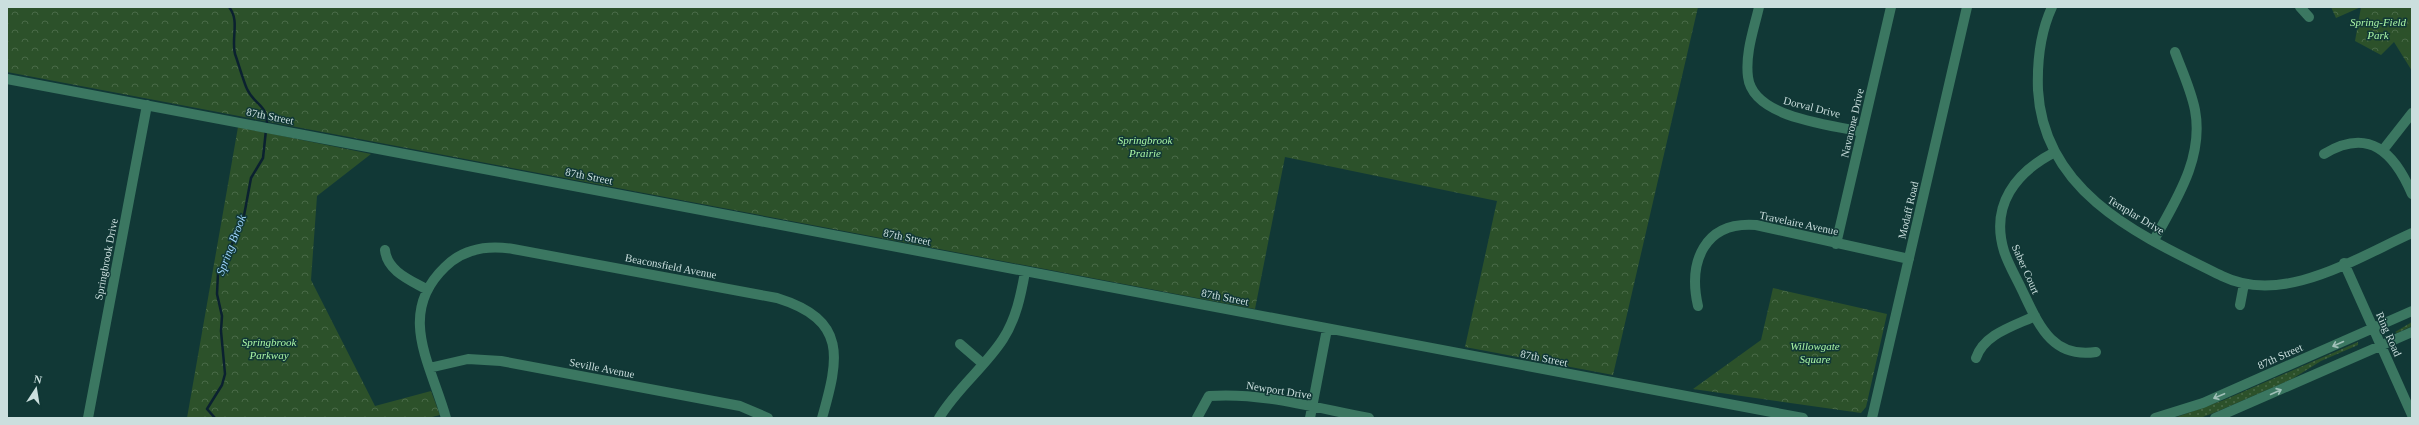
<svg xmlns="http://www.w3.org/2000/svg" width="2419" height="425" viewBox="0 0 2419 425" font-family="Georgia,serif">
	<defs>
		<pattern id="grass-dots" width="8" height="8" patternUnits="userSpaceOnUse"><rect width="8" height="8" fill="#2c512a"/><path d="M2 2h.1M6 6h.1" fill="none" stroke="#496a48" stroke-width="1.8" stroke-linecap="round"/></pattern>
		<pattern id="park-crowns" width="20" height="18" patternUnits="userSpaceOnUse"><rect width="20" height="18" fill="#2c512a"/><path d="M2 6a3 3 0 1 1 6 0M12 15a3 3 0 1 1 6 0" fill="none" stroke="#496a48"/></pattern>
	</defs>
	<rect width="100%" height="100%" fill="#113836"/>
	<path fill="url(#grass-dots)" d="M2412,322V326L2397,333L2395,332Z
		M2358,342V345L2321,361L2292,379L2216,412L2200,418H2174L2224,400Z"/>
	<path fill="url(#park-crowns)" d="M7,7H1698L1613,375L1465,347L1497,201L1285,157L1255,309L7,72Z
		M2331,7H2412V71L2394,42L2381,55L2355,41L2361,7L2336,18Z
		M238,127L371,154L317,196L311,280L375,406L431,391L440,415L428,418H187Z
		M1773,288L1887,314L1866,407L1861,413L1693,389L1761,340Z"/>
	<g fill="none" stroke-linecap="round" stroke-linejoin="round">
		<path stroke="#0b2130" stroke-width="2.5" d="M229,7C240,20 231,39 235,54C238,62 244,83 247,89C255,106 267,103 267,125
			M215,418L207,409L222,385L225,374L221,331L222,316L217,294L218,273L243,221L251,178L263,158L266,130"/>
		<path stroke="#3b7761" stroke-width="10" d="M1759,7C1754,29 1745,53 1748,77C1753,118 1829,124 1862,132
			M2052,7C2040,33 2037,62 2038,90C2044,194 2141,236 2222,276C2283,306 2356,258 2412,233
			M2300,7L2309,17
			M7,79L1803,418
			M2383,150L2412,113
			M2055,152C2016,172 1990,205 2004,251C2008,264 2016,277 2022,290C2038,323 2051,359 2096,352
			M2324,154C2369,127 2394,152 2412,194
			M2154,240C2176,200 2204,158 2195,110C2191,90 2182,71 2175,52
			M1836,244L1891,7
			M385,250C387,271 410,280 426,289
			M2344,263L2412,415
			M2240,305L2244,284
			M1698,306C1688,262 1704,221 1756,225L1909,259
			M960,344L982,363
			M1976,358C1984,334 2014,326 2035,316
			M429,368L468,359L501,361L740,406L768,418
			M88,418L147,105
			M446,418C431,364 396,314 445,267C464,248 488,245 513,249L777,298C848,320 839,358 822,418
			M939,418C957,388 985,367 1003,339C1016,319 1021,295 1025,272
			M1197,418L1209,396C1262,392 1316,408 1369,418
			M1310,418L1327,329
			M1872,418L1967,7
			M2155,418L2203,403L2412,311
			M2215,418L2412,332"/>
	</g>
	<defs><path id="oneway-shaft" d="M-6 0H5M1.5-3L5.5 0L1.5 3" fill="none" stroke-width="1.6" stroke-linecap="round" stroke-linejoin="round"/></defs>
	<g stroke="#a0c0b8">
		<use href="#oneway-shaft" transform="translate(2338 344) rotate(156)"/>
		<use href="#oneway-shaft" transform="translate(2276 392) rotate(-24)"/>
		<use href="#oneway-shaft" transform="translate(2219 396) rotate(157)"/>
	</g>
	<g text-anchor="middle" stroke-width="3" stroke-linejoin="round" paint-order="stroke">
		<g font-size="11" font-style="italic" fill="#aaf5a5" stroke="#113836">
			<text x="2378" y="26">Spring-Field<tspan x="2378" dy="13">Park</tspan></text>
			<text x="1145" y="144">Springbrook<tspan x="1145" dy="13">Prairie</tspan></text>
			<text x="269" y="346">Springbrook<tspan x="269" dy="13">Parkway</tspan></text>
			<text x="1815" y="350">Willowgate<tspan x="1815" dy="13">Square</tspan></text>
		</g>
		<g font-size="11" fill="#cbdfde" stroke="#113836">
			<text transform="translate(1812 107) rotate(14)" y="4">Dorval Drive</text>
			<text transform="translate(270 116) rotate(11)" y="4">87th Street</text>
			<text transform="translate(1852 123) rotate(-77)" y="4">Navarone Drive</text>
			<text transform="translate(589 176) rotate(11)" y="4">87th Street</text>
			<text transform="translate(1908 210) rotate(-77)" y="4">Modaff Road</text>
			<text transform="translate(2136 215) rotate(31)" y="4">Templar Drive</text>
			<text transform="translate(1799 223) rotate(12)" y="4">Travelaire Avenue</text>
			<text transform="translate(907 237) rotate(11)" y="4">87th Street</text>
			<text transform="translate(106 259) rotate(-79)" y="4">Springbrook Drive</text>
			<text transform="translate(671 266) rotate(11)" y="4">Beaconsfield Avenue</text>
			<text transform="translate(2026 269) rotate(66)" y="4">Saber Court</text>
			<text transform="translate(1225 297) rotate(11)" y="4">87th Street</text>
			<text transform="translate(2389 334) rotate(66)" y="4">Ring Road</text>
			<text transform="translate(2280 356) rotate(-24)" y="4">87th Street</text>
			<text transform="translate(1544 358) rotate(11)" y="4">87th Street</text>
			<text transform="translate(602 368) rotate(11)" y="4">Seville Avenue</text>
			<text transform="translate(1279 390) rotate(9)" y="4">Newport Drive</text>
		</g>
		<g font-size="12" font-style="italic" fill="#9bd2f9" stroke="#113836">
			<text transform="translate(231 245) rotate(-69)" y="4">Spring Brook</text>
		</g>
	</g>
	<rect width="2419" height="425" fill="none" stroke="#cbdfde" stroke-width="16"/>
	<g transform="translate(36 389) rotate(12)" stroke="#113836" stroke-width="3" paint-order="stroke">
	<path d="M0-3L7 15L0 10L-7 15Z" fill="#cbdfde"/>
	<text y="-6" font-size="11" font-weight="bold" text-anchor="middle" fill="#cbdfde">N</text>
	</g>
</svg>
